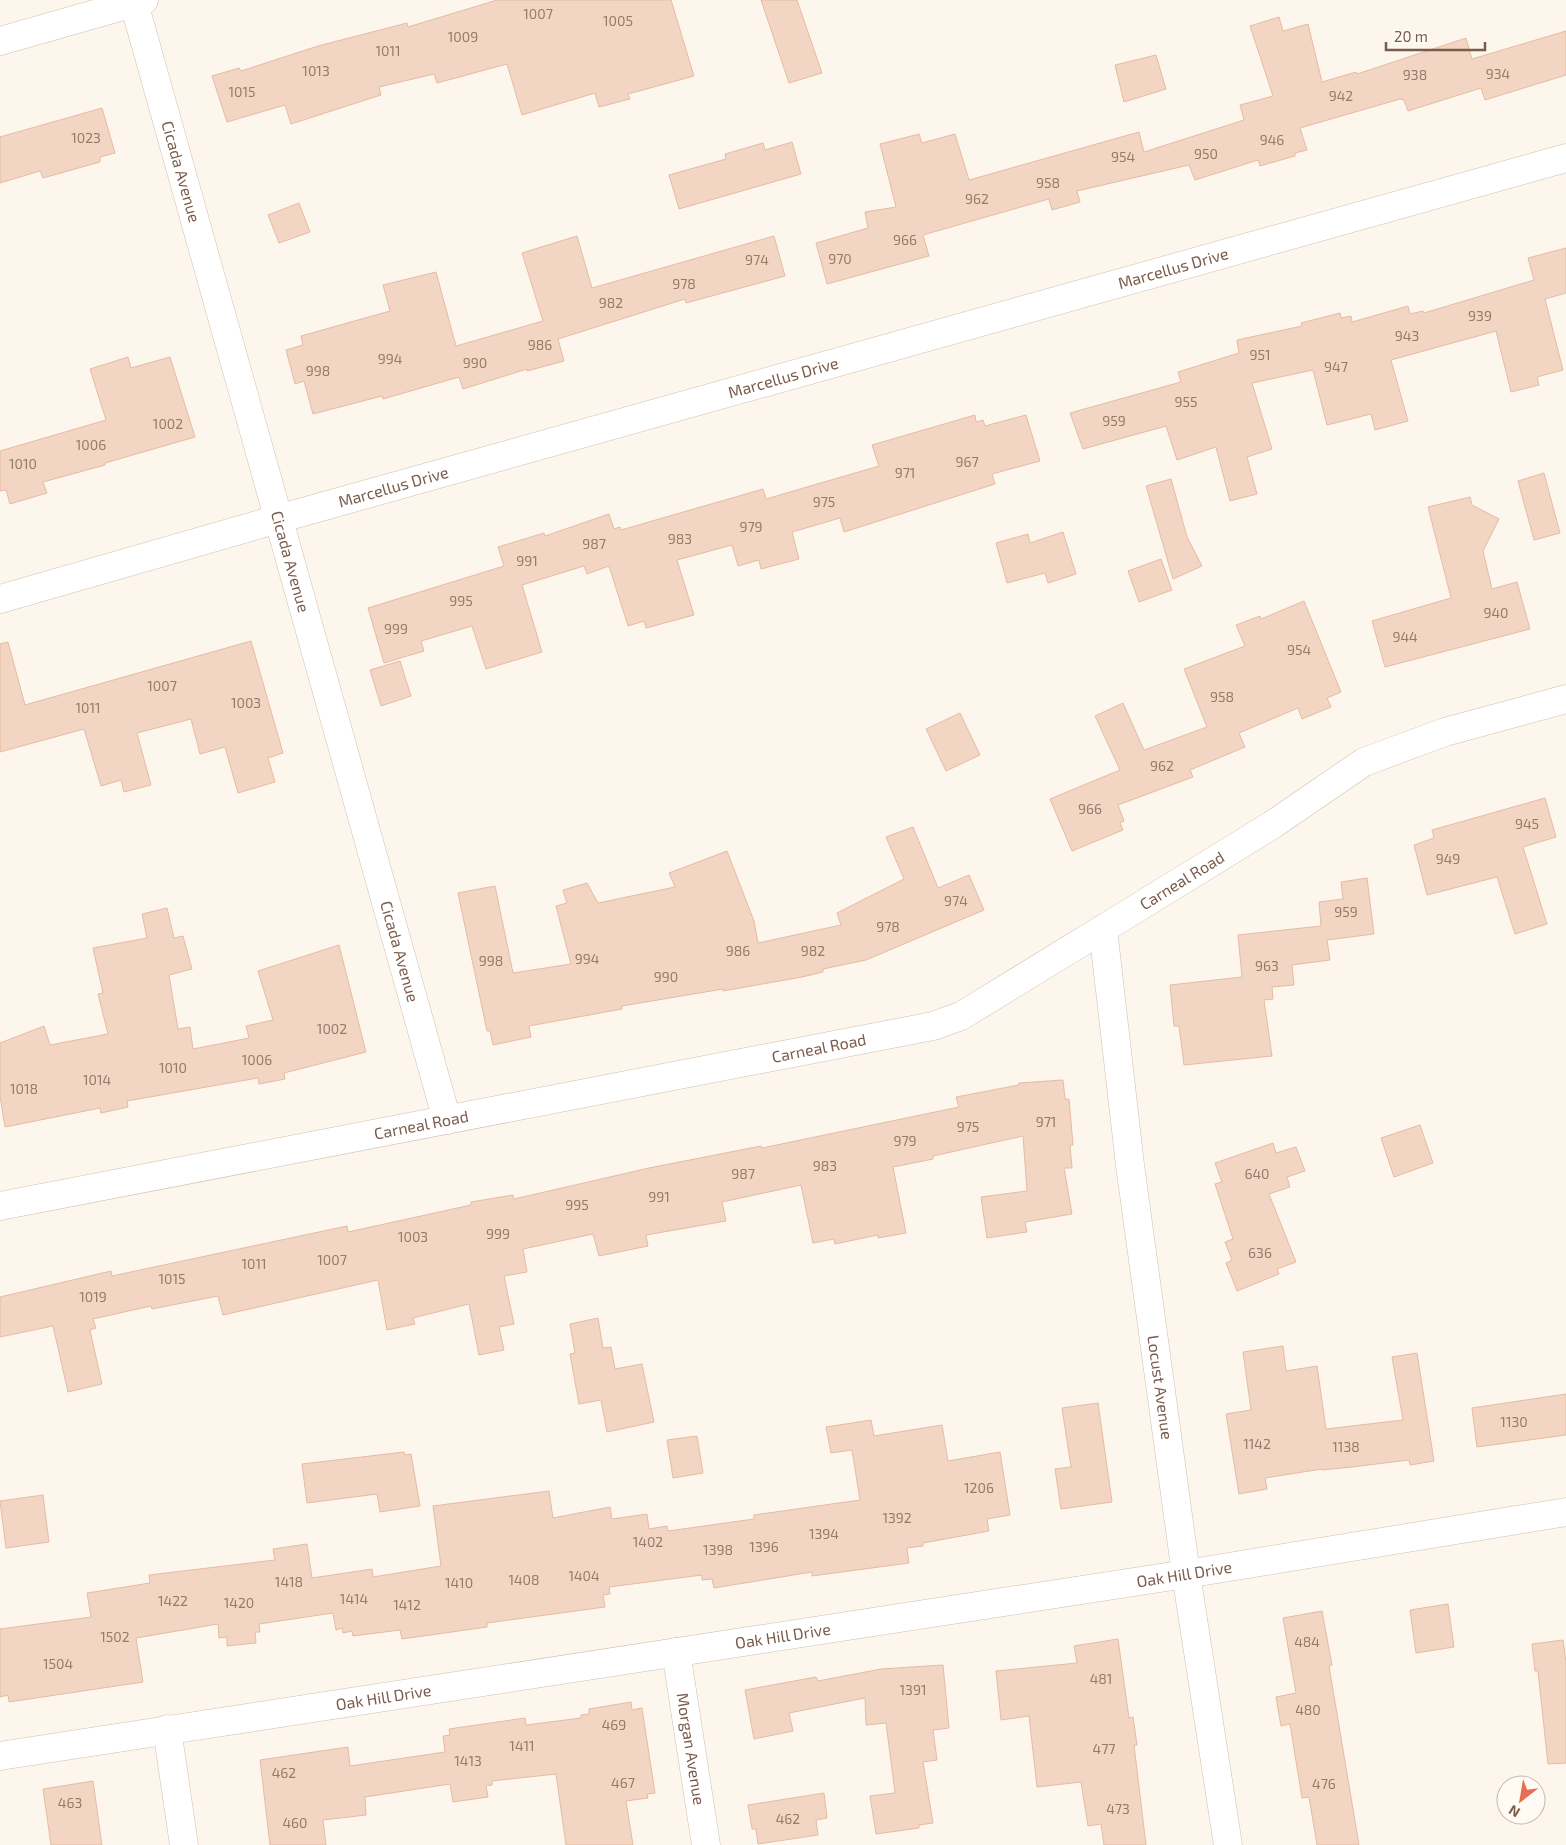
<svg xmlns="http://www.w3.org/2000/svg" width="1566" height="1845" viewBox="0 0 1566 1845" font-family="'Exo 2',sans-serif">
	<rect width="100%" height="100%" fill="#fdf6ec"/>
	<path fill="#f3d5c3" stroke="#e6bba3" d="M497,0H671L694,76L628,94L630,99L599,107L595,93L522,115L507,64L437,83L434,74L379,87L381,95L291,124L285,105L227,122L212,76L239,68L241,71L318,46L407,23L408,27Z
		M761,0H797L822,73L789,83Z
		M1279,17L1283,31L1308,24L1322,82L1356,72L1357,74L1466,38L1472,59L1566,31V75L1485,100L1481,88L1408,111L1404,100L1400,99L1300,128L1307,150L1295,153V156L1260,166L1258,160L1195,180L1189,165L1077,191L1080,202L1052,210L1049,199L923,235L929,256L827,284L816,243L868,228L865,212L896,207L880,144L919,134L922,143L955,134L969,180L1139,132L1144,152L1244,120L1240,105L1273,96L1250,26Z
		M1156,55L1166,89L1124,102L1115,65Z
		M102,108L115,153L100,157V162L43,178L40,171L0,183V137Z
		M792,142L801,174L679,209L669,175L726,159L725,154L763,143L765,150Z
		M299,203L310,232L279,243L268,215Z
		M577,236L592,288L774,236L785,276L686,303L685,299L558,339L564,361L527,371V369L463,389L459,377L383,399L382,396L313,414L304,381L295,384L286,350L303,345L301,336L390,311L383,285L436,272L456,346L543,321L522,253Z
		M1566,248V293L1545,299L1563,370L1537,377L1539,385L1511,392L1496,331L1391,360L1408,421L1375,430L1371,414L1327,425L1313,370L1252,383L1272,449L1247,457L1257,494L1230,501L1216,447L1177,460L1166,426L1083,449L1070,413L1181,382L1178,372L1239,353L1237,340L1302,326L1301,323L1340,313L1341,318L1351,316L1352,322L1408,306L1410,314L1423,311L1424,313L1534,280L1528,258Z
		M128,357L131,368L170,357L195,437L105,463V465L43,482L47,493L10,504L6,490L0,491V451L106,420L90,369Z
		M975,415L976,422L983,420L985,426L1026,415L1040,461L992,474L995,484L844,532L840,518L792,532L799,559L761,569L759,560L738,566L732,545L677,560L694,615L646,628L644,621L628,626L609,566L587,574L584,566L522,585L542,652L486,669L472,626L421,641L424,651L384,663L368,608L504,566L498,547L544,533L545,536L609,514L614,529L620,527L621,530L763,489L766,499L879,466L872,445Z
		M1544,473L1560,533L1534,540L1518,481Z
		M1171,479L1187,537L1202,566L1173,579L1146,486Z
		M1470,497L1472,505L1499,519L1483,551L1492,589L1517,582L1530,629L1385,667L1372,621L1451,598L1428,507Z
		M1063,532L1076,574L1048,583L1045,573L1007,583L996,543L1028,534L1030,543Z
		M1161,559L1172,590L1139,602L1128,571Z
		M1304,601L1341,692L1327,698L1331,707L1302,719L1298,708L1239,733L1245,747L1190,770L1193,777L1118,805L1124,821L1120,823L1123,830L1072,851L1050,799L1120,770L1095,716L1123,703L1144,750L1207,727L1184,669L1245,646L1236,625L1260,616L1261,619Z
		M251,641L283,753L268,758L275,782L238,793L225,747L200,754L191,719L137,733L151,785L124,792L121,780L101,786L84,729L0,752V644L8,642L25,705Z
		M400,661L411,696L381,706L370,670Z
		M960,713L980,755L946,771L926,729Z
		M1545,798L1556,837L1523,847L1547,924L1515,934L1497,877L1427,895L1414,845L1434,838L1432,830Z
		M913,827L938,888L969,875L984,910L866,960L823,969V972L802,977L723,991V989L622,1006V1009L529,1026L531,1037L493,1045L490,1031H487L458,893L495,886L513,973L571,964L556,906L567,903L563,890L587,883L598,903L675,887L669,873L727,851L754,921L758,943L841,925L837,913L904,879L886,837Z
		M1367,878L1374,934L1327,940L1330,960L1292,965L1294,985L1272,987L1273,999L1264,1000L1272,1056L1184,1065L1179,1026H1174L1170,985L1242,977L1238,935L1321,926L1319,902L1343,899L1341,882Z
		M167,908L174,938L183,936L192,969L169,975L178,1029L190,1027L193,1049L249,1038L246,1026L273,1020L258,971L339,945L366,1052L284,1073L285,1079L259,1084L258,1078L127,1101L128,1107L101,1113L100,1108L5,1127L0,1096V1043L44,1026L50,1045L108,1034L98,994L103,993L93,948L147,938L142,914Z
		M1063,1080L1065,1099H1069L1073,1145H1070L1072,1168H1064L1072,1214L1025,1222L1027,1232L987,1238L981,1197L1027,1191L1023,1136L933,1156V1159L893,1167L906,1233L878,1238V1235L835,1244L834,1239L813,1243L801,1185L722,1202L726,1221L646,1235L648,1246L599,1256L593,1234L523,1249L527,1272L504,1276L514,1324L499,1327L504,1350L479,1355L469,1304L413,1318L415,1324L387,1330L378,1280L223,1315L218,1296L152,1309L151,1306L93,1319L96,1328L90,1330L102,1384L68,1392L53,1326L0,1337V1297L111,1271L112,1276L347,1226L348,1232L471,1205V1202L513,1195L514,1199L649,1168L761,1146L762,1148L959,1107L956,1097L1019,1085V1083Z
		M1420,1125L1433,1163L1394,1177L1381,1138Z
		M1273,1143L1276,1153L1296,1147L1305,1171L1287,1177L1290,1187L1269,1194L1296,1262L1277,1269L1279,1274L1237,1291L1226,1263L1232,1260L1225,1242L1233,1239L1215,1184L1222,1182L1215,1163Z
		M598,1318L603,1348L611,1347L615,1369L642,1364L654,1422L607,1432L601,1400L579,1404L570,1354L575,1353L570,1324Z
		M1283,1346L1286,1371L1317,1366L1326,1429L1403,1420L1392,1357L1417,1353L1434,1461L1410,1465L1409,1460L1352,1467L1322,1470V1469L1265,1478L1267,1489L1239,1494L1226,1414L1251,1410L1243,1352Z
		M1566,1394V1435L1477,1447L1472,1408Z
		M1098,1403L1112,1502L1061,1509L1055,1469L1071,1467L1062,1408Z
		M871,1420L874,1436L942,1425L948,1461L1000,1452L1010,1515L987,1519L989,1531L923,1543V1546L907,1548L909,1563L812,1576V1572L714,1588L712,1579L702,1580V1575L609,1587L610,1594L603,1595L605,1607L487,1623V1627L402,1639L400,1630L353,1636L352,1631L343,1633L342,1628L336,1630L333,1613L259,1624L260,1632H255L256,1643L227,1646V1637L219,1638L218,1624L136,1638L143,1682L9,1702L8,1695L0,1697V1629L91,1617L87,1593L150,1583L149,1575L275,1560L273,1549L307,1544L312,1578L372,1569L373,1577L441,1566L433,1506L549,1491L553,1518L610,1507L612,1519L647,1514L649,1529L667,1526L668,1531L754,1519V1515L860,1500L852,1450L831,1453L826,1427Z
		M697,1436L703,1473L673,1478L667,1440Z
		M404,1452L405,1455L411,1454L420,1506L380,1512L377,1494L307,1503L302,1464Z
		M43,1495L49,1542L6,1548L0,1501Z
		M1448,1604L1454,1647L1416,1653L1410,1610Z
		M1322,1611L1332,1665L1329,1666L1359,1845H1317L1309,1797L1302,1798L1290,1724L1281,1726L1276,1697L1296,1693L1283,1618Z
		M1118,1639L1129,1718L1133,1717L1137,1745H1134L1146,1845H1104L1101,1824L1088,1826L1081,1782L1037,1787L1029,1716L1001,1720L996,1671L1077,1663L1074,1646Z
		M1563,1640L1566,1662V1763L1548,1764L1538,1671H1535L1532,1644Z
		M943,1665L949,1728L933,1730L937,1760L923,1762L933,1823L919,1825V1828L876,1834L870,1796L895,1793L886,1723L866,1725L865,1698L789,1713L793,1731L754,1739L745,1690L816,1677L818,1681L881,1669Z
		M631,1702L632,1710L642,1708L655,1793L647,1794L648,1798L626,1801L633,1845H566L556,1774L492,1781V1785L486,1786L488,1797L453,1802L450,1784L365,1797L366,1815L323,1820L326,1845H270L260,1760L348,1747L350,1766L445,1752L443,1736L450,1735L449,1729L525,1718L526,1725L581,1718V1715L589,1714V1709Z
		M93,1781L102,1845H51L43,1789Z
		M824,1793L827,1818L816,1820L818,1835L758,1844L756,1829H752L748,1805Z"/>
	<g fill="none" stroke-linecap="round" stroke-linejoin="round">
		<g stroke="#d1beb0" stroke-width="29">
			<g id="minor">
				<path id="s1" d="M134,3L447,1120"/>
				<path d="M0,41L144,0"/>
				<path id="s2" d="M0,599L278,519L1566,158"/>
				<path id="s3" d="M1103,929L1130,1165L1186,1574L1228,1845"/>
				<path id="s4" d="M0,1206L933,1026L961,1016L1103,929L1272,825L1364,762L1445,732L1566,699"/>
				<path id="s5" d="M676,1652L706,1845"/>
				<path d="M167,1729L184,1845"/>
				<path id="s6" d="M0,1756L1186,1574L1566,1512"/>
			</g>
		</g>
		<use href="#minor" stroke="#fff" stroke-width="28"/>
	</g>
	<g text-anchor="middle" stroke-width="5" stroke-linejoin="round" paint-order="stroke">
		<g font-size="14" fill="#987a6a">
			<text x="538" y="19">1007</text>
			<text x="618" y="26">1005</text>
			<text x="463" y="42">1009</text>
			<text x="388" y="56">1011</text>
			<text x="316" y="76">1013</text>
			<text x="1498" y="79">934</text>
			<text x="1415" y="80">938</text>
			<text x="242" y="97">1015</text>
			<text x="1341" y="101">942</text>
			<text x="86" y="143">1023</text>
			<text x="1272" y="145">946</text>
			<text x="1206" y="159">950</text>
			<text x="1123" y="162">954</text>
			<text x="1048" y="188">958</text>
			<text x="977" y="204">962</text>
			<text x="905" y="245">966</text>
			<text x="840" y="264">970</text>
			<text x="757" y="265">974</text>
			<text x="684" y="289">978</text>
			<text x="611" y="308">982</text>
			<text x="1480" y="321">939</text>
			<text x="1407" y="341">943</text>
			<text x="540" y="350">986</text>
			<text x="1260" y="360">951</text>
			<text x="390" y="364">994</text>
			<text x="475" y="368">990</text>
			<text x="1336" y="372">947</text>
			<text x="318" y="376">998</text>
			<text x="1186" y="407">955</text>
			<text x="1114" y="426">959</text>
			<text x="168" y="429">1002</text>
			<text x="91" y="450">1006</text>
			<text x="967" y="467">967</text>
			<text x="23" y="469">1010</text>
			<text x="905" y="478">971</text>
			<text x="824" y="507">975</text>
			<text x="751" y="532">979</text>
			<text x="680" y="544">983</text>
			<text x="594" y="549">987</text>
			<text x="527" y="566">991</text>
			<text x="461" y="606">995</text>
			<text x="1496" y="618">940</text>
			<text x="396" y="634">999</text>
			<text x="1405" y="642">944</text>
			<text x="1299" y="655">954</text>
			<text x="162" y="691">1007</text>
			<text x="1222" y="702">958</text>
			<text x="246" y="708">1003</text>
			<text x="88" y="713">1011</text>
			<text x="1162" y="771">962</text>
			<text x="1090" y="814">966</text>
			<text x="1527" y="829">945</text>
			<text x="1448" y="864">949</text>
			<text x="956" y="906">974</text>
			<text x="1346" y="917">959</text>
			<text x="888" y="932">978</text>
			<text x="738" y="956">986</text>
			<text x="813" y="956">982</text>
			<text x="587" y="964">994</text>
			<text x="491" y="966">998</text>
			<text x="1267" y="971">963</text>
			<text x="666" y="982">990</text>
			<text x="332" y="1034">1002</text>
			<text x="257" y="1065">1006</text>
			<text x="173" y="1073">1010</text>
			<text x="97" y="1085">1014</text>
			<text x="24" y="1094">1018</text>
			<text x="1046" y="1127">971</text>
			<text x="968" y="1132">975</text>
			<text x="905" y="1146">979</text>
			<text x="825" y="1171">983</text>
			<text x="743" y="1179">987</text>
			<text x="1257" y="1179">640</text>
			<text x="659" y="1202">991</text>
			<text x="577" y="1210">995</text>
			<text x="498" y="1239">999</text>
			<text x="413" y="1242">1003</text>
			<text x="1260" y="1258">636</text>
			<text x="332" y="1265">1007</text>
			<text x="254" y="1269">1011</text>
			<text x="172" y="1284">1015</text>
			<text x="93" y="1302">1019</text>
			<text x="1514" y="1427">1130</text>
			<text x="1257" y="1449">1142</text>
			<text x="1346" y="1452">1138</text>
			<text x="979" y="1493">1206</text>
			<text x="897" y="1523">1392</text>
			<text x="824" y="1539">1394</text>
			<text x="648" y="1547">1402</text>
			<text x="764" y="1552">1396</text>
			<text x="718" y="1555">1398</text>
			<text x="584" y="1581">1404</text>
			<text x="524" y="1585">1408</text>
			<text x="289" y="1587">1418</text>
			<text x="459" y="1588">1410</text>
			<text x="354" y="1604">1414</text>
			<text x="173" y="1606">1422</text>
			<text x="239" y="1608">1420</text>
			<text x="407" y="1610">1412</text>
			<text x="115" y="1642">1502</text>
			<text x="1307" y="1647">484</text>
			<text x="58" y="1669">1504</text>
			<text x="1101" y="1684">481</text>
			<text x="913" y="1695">1391</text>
			<text x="1308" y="1715">480</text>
			<text x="614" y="1730">469</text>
			<text x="522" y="1751">1411</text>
			<text x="1104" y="1754">477</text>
			<text x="468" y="1766">1413</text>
			<text x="284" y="1778">462</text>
			<text x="623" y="1788">467</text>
			<text x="1324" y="1789">476</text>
			<text x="70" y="1808">463</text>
			<text x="1118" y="1814">473</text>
			<text x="788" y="1824">462</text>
			<text x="295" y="1828">460</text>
		</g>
		<g font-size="16" fill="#7a5c4d" stroke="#fffaf3">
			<text dy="6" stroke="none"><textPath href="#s1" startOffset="175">Cicada Avenue</textPath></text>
			<text dy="6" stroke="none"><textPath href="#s2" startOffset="1219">Marcellus Drive</textPath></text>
			<text dy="6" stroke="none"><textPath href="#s2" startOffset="814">Marcellus Drive</textPath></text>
			<text dy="6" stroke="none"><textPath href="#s2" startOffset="409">Marcellus Drive</textPath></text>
			<text dy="6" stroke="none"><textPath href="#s1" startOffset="580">Cicada Avenue</textPath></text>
			<text dy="6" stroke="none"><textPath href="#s4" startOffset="1239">Carneal Road</textPath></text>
			<text dy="6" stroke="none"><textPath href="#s1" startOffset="985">Cicada Avenue</textPath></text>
			<text dy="6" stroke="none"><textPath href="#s4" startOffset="834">Carneal Road</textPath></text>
			<text dy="6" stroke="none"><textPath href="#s4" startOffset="429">Carneal Road</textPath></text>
			<text dy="6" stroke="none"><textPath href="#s3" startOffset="462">Locust Avenue</textPath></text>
			<text dy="6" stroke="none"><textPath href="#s6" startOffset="1198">Oak Hill Drive</textPath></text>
			<text dy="6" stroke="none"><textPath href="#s6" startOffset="792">Oak Hill Drive</textPath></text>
			<text dy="6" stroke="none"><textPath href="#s6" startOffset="388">Oak Hill Drive</textPath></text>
			<text dy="6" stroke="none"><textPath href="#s5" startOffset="98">Morgan Avenue</textPath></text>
		</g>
	</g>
	<g transform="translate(1521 1800) rotate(211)"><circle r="24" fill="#fffaf3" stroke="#cabbb1"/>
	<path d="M0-4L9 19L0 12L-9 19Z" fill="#e76f51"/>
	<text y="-8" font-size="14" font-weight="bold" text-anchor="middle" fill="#7a5c4d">N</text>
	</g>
	<path d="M1386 42v8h99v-8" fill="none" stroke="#7a5c4d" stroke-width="2.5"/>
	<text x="1394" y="42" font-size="15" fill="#7a5c4d" stroke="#fffaf3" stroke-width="4" paint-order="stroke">20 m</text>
</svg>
